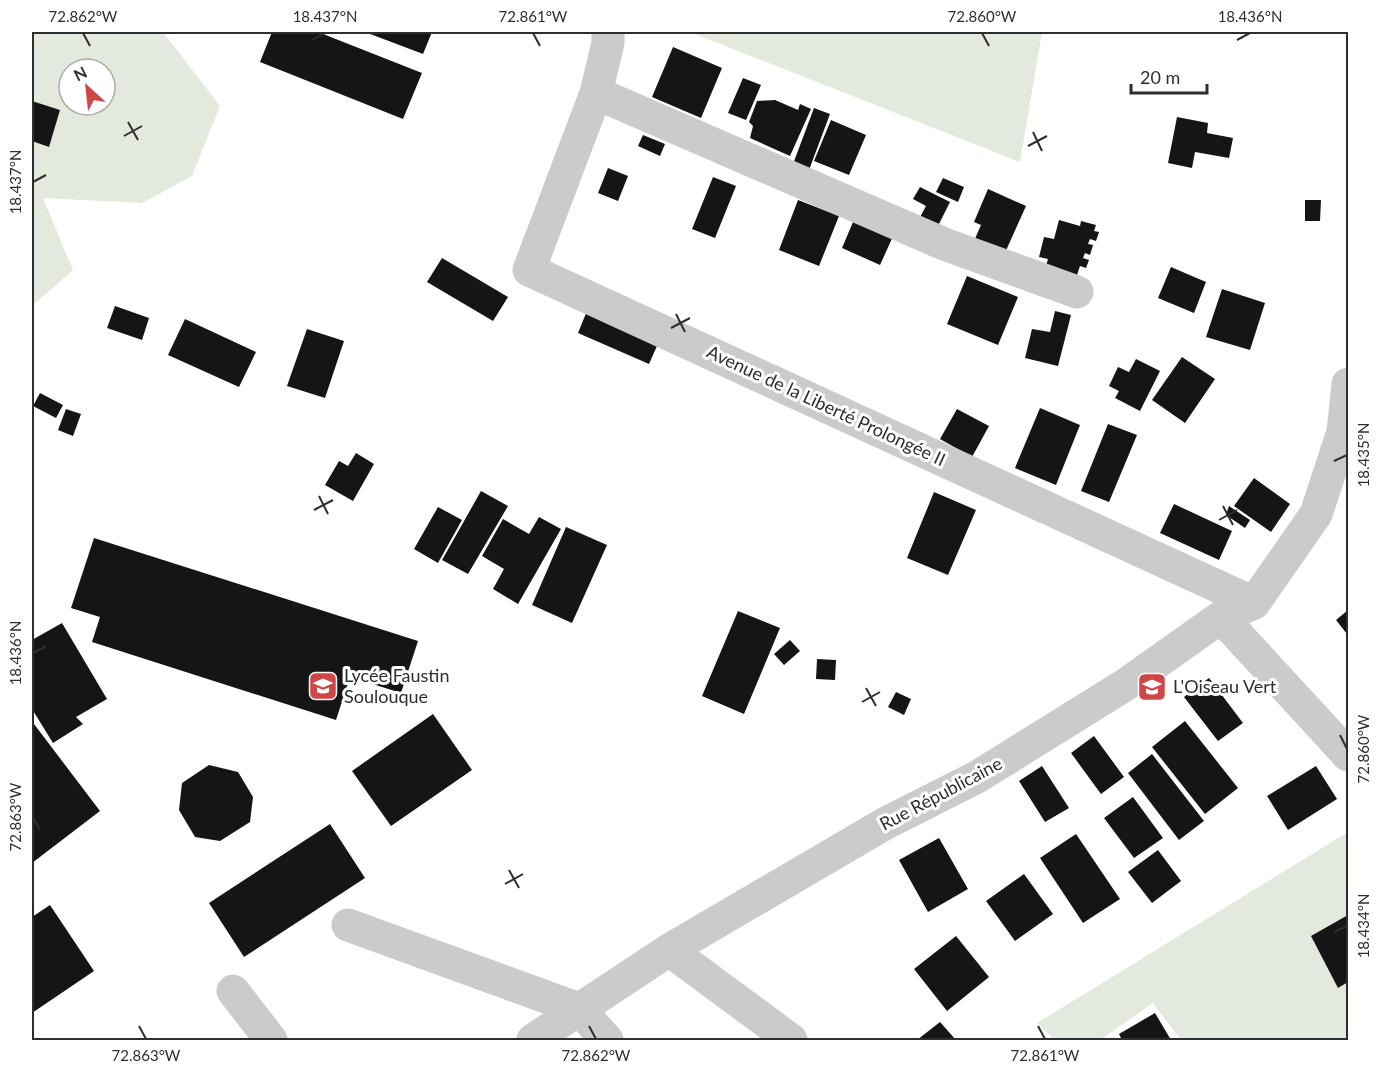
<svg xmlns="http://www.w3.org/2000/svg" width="1380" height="1072" viewBox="0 0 1380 1072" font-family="Lato,sans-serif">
	<rect width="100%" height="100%" fill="#fff"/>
	<path fill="#e3e9dd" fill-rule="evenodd" d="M32,32H163L220,106L192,176L142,203L43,198L73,270L32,306ZM69,69H105V105H69Z
		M690,32H1042L1020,162Z
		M1348,832V1040H1181L1153,1003L1100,1040H1055L1037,1023Z"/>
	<path fill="#151515" d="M272,32H318L422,73L403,119L260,62Z
		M365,32H432L423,54Z
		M673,47L722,68L701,118L652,97Z
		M743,78L761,85L746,120L728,113Z
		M775,100L798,110L800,104L811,109L790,156L750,138L753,126L749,122L757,101Z
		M32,101L60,110L49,147L32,141Z
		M814,108L830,114L809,170L793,164Z
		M1177,117L1208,123L1207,133L1233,138L1229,158L1195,152L1192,168L1168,163Z
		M831,120L866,135L849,175L814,161Z
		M643,135L665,144L660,156L638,146Z
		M608,168L628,176L618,201L598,193Z
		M713,177L736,186L715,238L692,229Z
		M943,178L964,187L958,202L936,192Z
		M920,187L950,202L936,230L918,221L926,206L913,199Z
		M988,189L1026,206L1004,255L974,241L981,225L974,222Z
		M798,200L839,216L819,266L779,250Z
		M1305,200H1321L1320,221H1305Z
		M856,215L895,232L880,265L842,248Z
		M1059,220L1080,226L1081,221L1096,225L1094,231L1099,232L1096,241L1090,239L1088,244L1093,245L1090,255L1085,253L1083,258L1089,260L1086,268L1080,266L1075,281L1044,272L1048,259L1039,257L1044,237L1054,239Z
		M442,258L508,297L493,321L427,282Z
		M1171,267L1206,282L1194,313L1158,298Z
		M967,276L1018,297L998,345L947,324Z
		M1222,289L1265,303L1250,350L1206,337Z
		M115,306L149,318L142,340L107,328Z
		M589,306L661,337L649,364L578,333Z
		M1055,311L1071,315L1058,366L1025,358L1032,329L1050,332Z
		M185,319L256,352L239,387L168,355Z
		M307,329L344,341L325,398L287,386Z
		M1182,357L1215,379L1185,423L1152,400Z
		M1136,359L1160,371L1140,411L1115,398L1119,391L1109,386L1118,367L1129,372Z
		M40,393L63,405L56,418L33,406Z
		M1040,408L1080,425L1056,485L1015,468Z
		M66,409L81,414L73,436L58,430Z
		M957,409L989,426L972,457L940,439Z
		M1108,424L1137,435L1109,502L1081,491Z
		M356,453L374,464L353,501L325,485L339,461L348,466Z
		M1254,478L1290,504L1271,532L1234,506Z
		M481,491L508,506L468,574L442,560Z
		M934,492L976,510L948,575L907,558Z
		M1174,504L1232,531L1219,560L1160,533Z
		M1229,506L1250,520L1245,528L1226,515Z
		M438,507L462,520L438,563L414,549Z
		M539,517L561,529L518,604L493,589L504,569L482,556L503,519L529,534Z
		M566,527L607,545L572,623L532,605Z
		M94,538L418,641L401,693L350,677L336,720L92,642L100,617L71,608Z
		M1348,610V632L1347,634L1336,620Z
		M738,611L780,628L744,714L702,696Z
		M62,623L107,699L76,717L83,724L53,743L32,709V640Z
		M790,640L800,651L784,665L774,654Z
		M817,659L836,660L835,680L816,679Z
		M1209,678L1243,723L1218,741L1184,697Z
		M896,692L911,699L904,715L888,707Z
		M433,714L472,770L391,826L352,771Z
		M1185,721L1238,788L1205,814L1152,747Z
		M34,724L100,811L32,863V725Z
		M1094,736L1124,777L1101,794L1071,753Z
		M1152,754L1204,821L1179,840L1128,773Z
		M209,765L238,772L253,797L250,822L220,841L195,837L179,810L182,783Z
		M1042,766L1069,808L1045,822L1019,781Z
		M1316,766L1337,799L1288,830L1267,796Z
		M1133,797L1163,838L1134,858L1104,818Z
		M330,824L365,878L244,957L209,903Z
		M1076,834L1120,899L1083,923L1040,858Z
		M939,838L968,889L928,912L899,860Z
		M1158,850L1181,881L1152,903L1128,872Z
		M1024,874L1053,914L1015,941L986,901Z
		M50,905L94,971L32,1013V917Z
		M1348,915V982L1338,988L1311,936Z
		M956,936L989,977L947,1011L914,969Z
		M1155,1013L1171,1040H1122L1119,1034Z
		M940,1022L956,1040H917Z"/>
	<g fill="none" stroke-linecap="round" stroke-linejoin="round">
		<path stroke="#cbcbcb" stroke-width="33" d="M608,32V43L596,93L529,270L1254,603
			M596,93L944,244L1077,292
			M1221,617L1348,755
			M348,925L579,1009L607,1040
			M669,950L791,1040
			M233,991L271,1040
			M533,1040L669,950L886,823L977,777L1125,685L1221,617L1254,603L1316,514L1343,432L1348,384"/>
	</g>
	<path fill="none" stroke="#2e2e2e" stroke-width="2" d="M83,33L90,46M533,33L540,46M982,33L989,46M312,40L325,33M1237,40L1250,33M128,122L138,140M1033,132L1042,151M124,136L142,126M1028,146L1047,136M33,182L46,175M676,314L685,332M671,328L690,318M1334,461L1347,455M319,496L328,514M1223,506L1233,525M314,510L333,500M1219,520L1237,510M33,653L46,646M866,688L876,706M862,702L880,692M1340,735L1347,749M33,817L40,830M509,870L519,888M505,884L523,874M1334,932L1347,926M139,1026L146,1039M589,1026L596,1039M1038,1026L1045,1039"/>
	<defs>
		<g id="school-square" transform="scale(1.5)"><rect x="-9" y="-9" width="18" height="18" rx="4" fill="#cf4646" stroke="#fff"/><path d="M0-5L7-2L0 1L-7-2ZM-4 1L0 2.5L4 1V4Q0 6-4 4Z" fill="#fff"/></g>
	</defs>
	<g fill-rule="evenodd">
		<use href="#school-square" x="323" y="686"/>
		<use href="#school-square" x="1152" y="687"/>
	</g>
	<g text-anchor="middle" stroke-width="6" stroke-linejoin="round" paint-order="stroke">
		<g font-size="18" fill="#2e2e2e" stroke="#fff">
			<text transform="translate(826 406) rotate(25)" y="6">Avenue de la Liberté Prolongée II</text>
			<text transform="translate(941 794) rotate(-28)" y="6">Rue Républicaine</text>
		</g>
		<g font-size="18" fill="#2e2e2e" stroke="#fff" text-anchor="start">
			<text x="344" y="682">Lycée Faustin<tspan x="344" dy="21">Soulouque</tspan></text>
			<text x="1173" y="693">L'Oiseau Vert</text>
		</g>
	</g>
	<rect width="1380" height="1072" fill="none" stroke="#ffffff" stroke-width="66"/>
	<g transform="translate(87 87) rotate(333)"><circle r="28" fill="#ffffff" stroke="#ababab" stroke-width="1.5"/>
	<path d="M0-4.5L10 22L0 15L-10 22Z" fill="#cf4646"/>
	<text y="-9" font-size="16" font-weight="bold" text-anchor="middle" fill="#2e2e2e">N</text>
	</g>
	<path d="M1131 84v9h76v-9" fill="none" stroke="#2e2e2e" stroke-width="3"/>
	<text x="1140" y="84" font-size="18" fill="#2e2e2e" stroke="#ffffff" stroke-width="4.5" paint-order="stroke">20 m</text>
	<rect x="33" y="33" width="1314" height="1006" fill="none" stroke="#2e2e2e" stroke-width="2"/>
	<g font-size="15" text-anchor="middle" fill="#2e2e2e">
		<text x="83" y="22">72.862°W</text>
		<text x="325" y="22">18.437°N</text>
		<text x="533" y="22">72.861°W</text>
		<text x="982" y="22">72.860°W</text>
		<text x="1250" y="22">18.436°N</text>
		<text transform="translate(16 182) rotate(-90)" y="5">18.437°N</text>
		<text transform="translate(1364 455) rotate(-90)" y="5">18.435°N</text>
		<text transform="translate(16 653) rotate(-90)" y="5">18.436°N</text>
		<text transform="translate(1364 749) rotate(-90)" y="5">72.860°W</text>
		<text transform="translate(16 817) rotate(-90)" y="5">72.863°W</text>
		<text transform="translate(1364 926) rotate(-90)" y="5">18.434°N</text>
		<text x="146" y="1061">72.863°W</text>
		<text x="596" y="1061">72.862°W</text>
		<text x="1045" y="1061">72.861°W</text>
	</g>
</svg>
